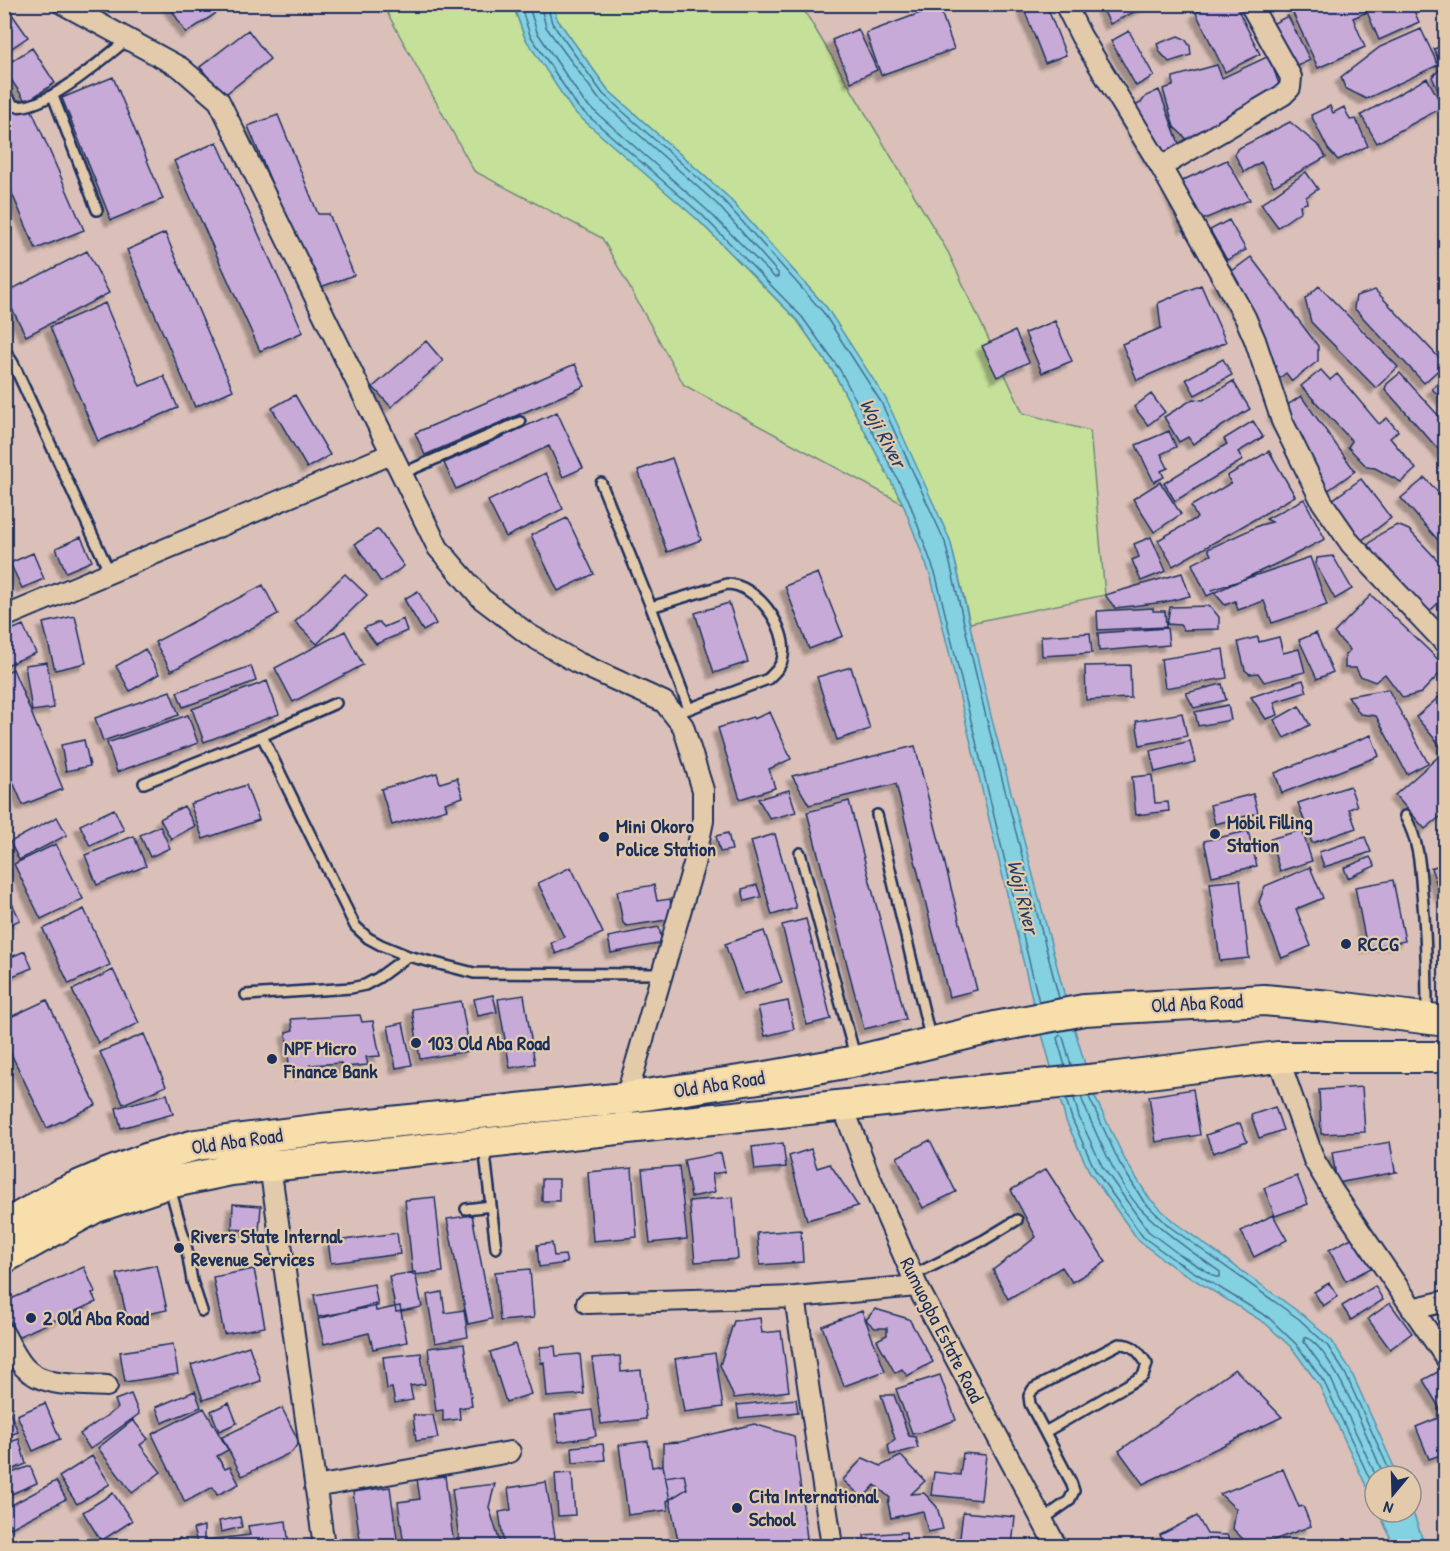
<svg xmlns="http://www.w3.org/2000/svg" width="1450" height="1551" viewBox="0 0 1450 1551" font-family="'Patrick Hand',sans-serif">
	<defs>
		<filter id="shadow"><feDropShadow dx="-5.5" dy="5.5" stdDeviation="1.5" flood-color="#0004"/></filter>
	</defs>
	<rect width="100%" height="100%" fill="#dac0b8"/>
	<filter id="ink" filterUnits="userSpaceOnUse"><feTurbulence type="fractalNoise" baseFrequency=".0167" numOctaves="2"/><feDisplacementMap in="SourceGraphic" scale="12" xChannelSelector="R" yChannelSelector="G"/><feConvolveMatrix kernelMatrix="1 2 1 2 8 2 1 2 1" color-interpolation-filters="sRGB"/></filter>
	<g filter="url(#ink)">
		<path fill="#c5e098" stroke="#70887b" stroke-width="1.5" d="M383,5H513L525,38L698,220L797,320L834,373L903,504L684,385L602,238L474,171Z
			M553,5H801L948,252L1023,413L1090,431L1105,595L970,623L950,540L827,308L727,196L608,90L557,19Z"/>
		<path fill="#83d1e1" stroke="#5990ad" stroke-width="1.5" d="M513,5H553L557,19L608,90L727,196L827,308L886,399L950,540L991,716L1064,993L1094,1095L1125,1160L1149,1198L1174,1222L1303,1315L1332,1341L1350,1369L1398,1476H1375V1505L1319,1385L1292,1348L1265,1323L1172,1266L1139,1241L1090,1173L1066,1121L1032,998L931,577L903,504L834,373L797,320L698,220L573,111L525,38Z
			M1411,1507L1425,1546H1394L1379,1512H1411Z"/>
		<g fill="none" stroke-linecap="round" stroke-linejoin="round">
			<path stroke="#457092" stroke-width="1.5" d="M520,4L530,35L578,107L702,215L802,317L840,370L909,501L936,576L1039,1002
				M528,4L537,32L584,102L707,210L774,277H778V273L718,205L598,98L546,27L540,4
				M547,4L552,23L603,94L723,200L823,312L881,402L945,542L986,717L1059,998
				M1065,1066L1057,1038L1060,1035L1063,1037L1071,1065
				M1089,1097L1119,1162L1144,1202L1170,1227L1299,1319L1327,1345L1345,1373L1392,1476
				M1074,1098L1079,1117L1102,1166L1148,1231L1180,1255L1216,1277H1220V1272C1192,1252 1164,1233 1140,1208C1118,1185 1093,1128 1081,1097
				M1066,1099L1072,1119L1095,1170L1143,1237L1176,1261L1269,1318L1296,1344L1324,1382L1375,1490
				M1376,1476L1331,1379L1304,1342L1305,1337C1332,1346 1372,1448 1384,1476"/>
		</g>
		<path fill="#c7aad7" stroke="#1b2f5e" stroke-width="1.5" filter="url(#shadow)" d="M168,4H213L218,12L186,33Z
			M1022,4H1046L1066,55L1045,63Z
			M1107,4H1150L1110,24L1102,7Z
			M1210,4H1235L1260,54L1225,72L1196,13Z
			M1306,4H1411L1419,22L1379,40L1367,12L1353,18L1365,47L1318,68L1292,11Z
			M939,6L954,49L881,75L866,33Z
			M9,10L28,37L4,53V12Z
			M1288,16L1310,60L1294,68L1272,24Z
			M858,29L877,70L851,82L832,40Z
			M1421,29L1438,65L1366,99L1345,88L1341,77L1380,47Z
			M248,30L270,59L223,96L200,67Z
			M1129,31L1154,76L1136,86L1111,41Z
			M1178,36L1185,39L1190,46L1191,55L1169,62L1160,52L1157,44Z
			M1446,44V106H1445L1432,77L1442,67L1434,49Z
			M32,48L55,83L26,102L4,69V66Z
			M1269,56L1283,95L1189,141L1174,127L1163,89L1173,86V77L1217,65L1222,78Z
			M113,77L163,199L111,220L62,98Z
			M1427,78L1443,107L1377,143L1361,115Z
			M1159,90L1181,149L1152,161L1123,111L1141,103L1146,96Z
			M30,106L84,230L36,249L4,175V117Z
			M1330,106L1333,113L1344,107L1350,120L1356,119L1368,146L1338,160L1328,149L1311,115Z
			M278,115L318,214H329L354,275L315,289L248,126Z
			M1290,122L1320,147L1326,157L1274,186L1261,162L1244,172L1235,155L1237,149Z
			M217,142L303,332L260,351L174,161Z
			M1227,160L1250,200L1185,227L1168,187Z
			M1306,172L1318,189L1306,197L1307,203L1300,205L1301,211L1278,227L1261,204Z
			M1229,220L1246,250L1227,260L1210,230Z
			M165,233L233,390L195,407L127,250Z
			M87,251L109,293L26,336L4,293Z
			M1251,257L1318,346V361L1292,381L1286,373L1272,384L1261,369L1274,361L1216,283Z
			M1201,285L1226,342L1137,380L1122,344L1161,328L1158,303Z
			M1319,286L1398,367L1376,388L1311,322L1305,299Z
			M1375,290L1445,364L1424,383L1354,308L1356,296Z
			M105,303L140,386L164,376L178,408L98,441L50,327Z
			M1055,321L1072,361L1042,373L1025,333Z
			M1015,331L1029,362L997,377L982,346Z
			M426,341L443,361L391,407L373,387Z
			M1223,359L1232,375L1195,395L1186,379Z
			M575,364L585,386L425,455L415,433Z
			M1321,370L1330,380L1337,374L1379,424L1387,418L1398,431L1390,438L1416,469L1401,482L1375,468L1367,467L1348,447L1352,441L1301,386Z
			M1400,373L1446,424V458L1385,389L1387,384Z
			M1446,376V402L1432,389Z
			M1233,381L1250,409L1193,444L1188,437L1179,442L1164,417L1193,399L1203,400Z
			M1151,394L1165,412L1148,425L1134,407Z
			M295,395L330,455L307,468L272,408Z
			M1301,396L1355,471L1327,491L1273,415Z
			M557,412L583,468L563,477L549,446L456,489L444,463Z
			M1253,421L1263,437L1238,452L1243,460L1175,501L1164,483L1227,444L1224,439Z
			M1169,431L1176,447L1161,454L1168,468L1161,471L1164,477L1154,482L1136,445Z
			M1269,451L1295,496L1173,566L1158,540L1197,518L1191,506L1231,483L1227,476Z
			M672,458L701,540L667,552L638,470Z
			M546,473L563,509L506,537L488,501Z
			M1425,478L1446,501V549L1401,498Z
			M1361,479L1391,518L1358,543L1328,503Z
			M1160,482L1181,514L1154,532L1133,499Z
			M1304,499L1325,539L1280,562L1207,596L1192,564L1211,555L1208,549L1260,525L1272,522L1266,519Z
			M567,518L594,574L558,591L531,535Z
			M1397,525L1409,530L1446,569V596L1423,617L1361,551L1380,534Z
			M378,529L404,566L381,582L355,544Z
			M81,537L92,561L66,572L56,548Z
			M1151,537L1166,571L1141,581L1132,560L1139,557L1134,544Z
			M33,553L44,579L22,588L10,563Z
			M1333,556L1352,589L1335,599L1316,565L1317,558Z
			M1310,557L1327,605L1272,623L1264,601L1238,610L1235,601L1225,605L1212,590Z
			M818,573L843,636L809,649L785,586Z
			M1182,573L1190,596L1165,602L1115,608L1105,595Z
			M345,574L367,595L317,644L295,622Z
			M263,585L278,614L171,671L155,642Z
			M418,591L436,624L423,631L404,599Z
			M1371,595L1446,667L1421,693L1403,698L1385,674L1375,682L1360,676L1356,668H1345V655L1350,650L1334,633Z
			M729,603L748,662L714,673L695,613Z
			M1210,606L1219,617V629L1184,630L1180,625L1167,624L1170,607Z
			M1153,608V611H1165L1166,627L1098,630L1097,611Z
			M75,616L86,663L55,670L43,623Z
			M403,619L407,631L376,644L364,628L379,622L384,627Z
			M23,625L36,653L4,666V633Z
			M1167,628L1169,645L1099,651L1098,633Z
			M345,631L363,665L293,702L275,668Z
			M1090,633L1092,653L1042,656L1041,636Z
			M1316,633L1333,672L1317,679L1299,640Z
			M1258,637L1259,642L1279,637L1283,653L1299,649L1305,672L1264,682L1258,673L1250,674L1245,670L1238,642Z
			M145,649L159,674L130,691L116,666Z
			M1223,649L1227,678L1165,688L1161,659Z
			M47,662L54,708L32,711L25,665Z
			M1130,665L1131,698L1086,700L1085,666Z
			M251,666L256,681L183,707L177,692Z
			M851,667L870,729L837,740L817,677Z
			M13,669L63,789L23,805L4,761V673Z
			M1303,680L1307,692L1274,702L1278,715L1266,719L1251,697Z
			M267,681L279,714L204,742L192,709Z
			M1222,684L1226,700L1194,708L1186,693Z
			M1388,689L1428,763L1407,774L1376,716L1360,714L1348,696Z
			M170,691L179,715L103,741L95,718Z
			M1446,691V812L1425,829L1395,795L1445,751L1416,717Z
			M1228,705L1231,720L1198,726L1195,712Z
			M1299,706L1310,725L1284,738L1274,720Z
			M770,712L791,759L769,769L775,788L740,799L718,728L753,717L754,719Z
			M1182,713L1187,736L1140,745L1136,721Z
			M188,715L198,743L117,772L107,743Z
			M1371,735L1379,756L1282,793L1275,773Z
			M84,740L90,766L66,771L61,745Z
			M1190,741L1195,762L1155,772L1150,751Z
			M915,746L977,990L949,997L896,784L809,805L792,776Z
			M437,773L440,783L457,778L463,797L445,803L447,809L392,825L381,789Z
			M1152,775L1155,803L1168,802L1169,811L1136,815L1132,777Z
			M246,785L259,820L203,839L190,804Z
			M1350,786L1357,806L1349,809L1356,828L1312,843L1298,803Z
			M789,790L796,812L770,819L758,799Z
			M1253,794L1258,813L1215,824L1210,805Z
			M849,801L906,1019L864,1029L807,812Z
			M184,806L195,826L171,839L160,819Z
			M114,809L124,830L90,846L80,825Z
			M57,817L67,835L19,860L10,842Z
			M160,826L170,848L150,857L140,835Z
			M1302,830L1312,861L1280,871L1270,839Z
			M1248,831L1257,866L1212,876L1204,841Z
			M728,833L732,850L720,852L716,836Z
			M775,834L796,908L772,915L751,841Z
			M134,836L146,866L97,885L85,855Z
			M1365,837L1371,852L1324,867L1319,852Z
			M56,844L83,899L41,919L14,864Z
			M1370,857L1375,866L1348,878L1344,868Z
			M1442,864L1446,875V895L1441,896L1431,868Z
			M571,867L603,933L556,954L551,943L564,937L538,883Z
			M1310,867L1323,898L1296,909L1311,946L1282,958L1259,902L1265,886Z
			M1240,880L1249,958L1220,961L1210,883Z
			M1393,880L1405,941L1367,948L1355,887Z
			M654,885L657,901L670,899L673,919L627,926L623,923L617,891Z
			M757,885L761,897L745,901L742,889Z
			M4,887L20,920L4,927Z
			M84,909L110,965L69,984L43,929Z
			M806,919L831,1019L807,1025L782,925Z
			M659,927L662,943L611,953L608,937Z
			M764,931L782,982L743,995L725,944Z
			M25,951L32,968L5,979L4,960Z
			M113,970L139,1023L98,1043L72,990Z
			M493,995L497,1012L478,1016L474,999Z
			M524,995L535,1064L510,1068L498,999Z
			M47,1000L96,1105L47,1128L4,1039V1020Z
			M461,1001L470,1051L420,1059L412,1009Z
			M788,1001L794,1029L765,1036L758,1007Z
			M360,1015L362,1022L373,1021L380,1056L366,1057L368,1065L343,1067L341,1063L310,1065L309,1070L300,1074L295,1065L289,1064L286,1032L293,1030L291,1019Z
			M403,1023L412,1065L396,1068L388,1026Z
			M144,1034L166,1086L123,1104L100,1052Z
			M1362,1087L1365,1132L1321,1134L1319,1090Z
			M1193,1089L1200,1135L1156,1142L1149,1096Z
			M167,1094L173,1114L121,1128L116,1108Z
			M1275,1107L1283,1130L1259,1138L1251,1115Z
			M1240,1123L1247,1141L1213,1153L1206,1135Z
			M930,1140L956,1192L923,1208L897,1157Z
			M1390,1142L1395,1171L1397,1172L1337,1183L1332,1152Z
			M783,1143L786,1167L755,1170L752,1147Z
			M811,1149L817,1168L830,1164L858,1206L807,1220L789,1156Z
			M721,1153L725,1172L712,1174L715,1192L691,1197L684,1160Z
			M679,1166L687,1239L650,1243L642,1169Z
			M632,1168L637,1237L593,1241L588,1172Z
			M1046,1169L1106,1262L1072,1282L1062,1267L1008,1299L993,1270L1036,1237L1011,1190Z
			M1297,1176L1308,1204L1275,1216L1264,1188Z
			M542,1179H559V1201H542Z
			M435,1197L443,1272L413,1275L405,1200Z
			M733,1197L738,1259L695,1262L689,1201Z
			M233,1204L261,1206L259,1231L232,1229Z
			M472,1215L492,1319L468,1324L447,1219Z
			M1273,1215L1287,1240L1254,1257L1241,1231Z
			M801,1230L803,1262L760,1265L757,1233Z
			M397,1233L400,1254L331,1263L328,1242Z
			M1355,1236L1373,1267L1346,1281L1329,1250Z
			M552,1243L554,1256L565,1255L567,1263L539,1267L537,1245Z
			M157,1265L167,1310L127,1318L117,1274Z
			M84,1267L95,1292L92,1293L96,1302L17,1337L4,1308V1302Z
			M254,1269L265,1327L224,1334L213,1277Z
			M530,1269L534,1318L500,1321L495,1272Z
			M415,1272L422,1307L396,1312L389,1276Z
			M1329,1283L1338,1296L1323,1306L1314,1292Z
			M374,1284L378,1306L318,1317L314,1295Z
			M1375,1286L1383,1300L1351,1320L1342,1306Z
			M442,1292L445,1313L464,1310L468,1337L435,1343L427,1295Z
			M1390,1303L1412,1333L1390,1349L1368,1319Z
			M375,1304L376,1311L400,1306L407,1342L373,1349L369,1333L324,1344L318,1319Z
			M875,1309L909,1319L933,1362L907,1376L902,1369L895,1373L877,1340L887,1335V1328H875L866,1320Z
			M862,1311L885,1371L844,1386L822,1326Z
			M760,1318L762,1333L781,1331L789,1391L734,1398L720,1365L734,1321Z
			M173,1344L178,1374L125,1382L120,1352Z
			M464,1344L472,1406L459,1408L460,1419L443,1421V1410L436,1411L428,1348Z
			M515,1344L531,1394L506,1402L490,1352Z
			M249,1346L261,1381L203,1400L191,1365Z
			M555,1346L556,1356L580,1354L584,1394L547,1397L544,1362L541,1363L540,1347Z
			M421,1353L425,1384L410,1386L413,1400L395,1403L392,1388L387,1389L383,1357Z
			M715,1353L723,1407L684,1412L675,1359Z
			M620,1356L621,1372L641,1370L646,1419L601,1424L592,1358Z
			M1445,1368H1446V1419L1423,1380Z
			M1235,1369L1282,1417L1143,1484L1119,1451Z
			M940,1375L956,1420L919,1433H912L896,1389Z
			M195,1391L201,1407L162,1423L156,1407Z
			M131,1394L139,1414L90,1449L80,1434L118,1408L115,1400Z
			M881,1395H894L909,1436L915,1437L918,1448L890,1455L888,1445L895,1439Z
			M4,1398L18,1432L4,1437Z
			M796,1399L798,1412L739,1418L737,1405Z
			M45,1403L60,1439L33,1451L17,1415Z
			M229,1403L237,1423L219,1431L211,1411Z
			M204,1408L228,1450L217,1456L225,1469L230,1467L239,1484L217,1495L213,1487L185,1502L152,1434Z
			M282,1408L299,1442L292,1452L242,1476L222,1437Z
			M592,1410L596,1436L559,1442L555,1415Z
			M413,1415H433L438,1438L416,1441Z
			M1443,1416L1446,1423V1453L1429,1459L1416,1427Z
			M133,1420L148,1439L140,1445L161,1472L132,1493L98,1448Z
			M754,1424L794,1436L808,1546H679L663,1465V1443L680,1442Z
			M19,1439L26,1464L4,1473V1444Z
			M648,1441L652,1467L663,1465L665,1477L684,1474L687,1489L667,1501L668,1510L628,1515L619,1445Z
			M603,1444L605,1460L573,1463L572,1447Z
			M963,1453L986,1455L981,1500L931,1495L934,1472L960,1475Z
			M92,1456L110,1484L77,1504L59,1477Z
			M901,1456L925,1481L911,1494L924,1493L937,1507L943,1529L928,1532L923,1511L891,1518L888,1503L890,1498L875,1485L863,1498L843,1480L863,1458L881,1466Z
			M30,1466L37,1483L4,1497V1476Z
			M1283,1469L1299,1507L1303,1506L1311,1526L1258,1546H1250L1233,1529L1236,1509L1220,1494Z
			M572,1473L575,1515L558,1516L555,1474Z
			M445,1476L454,1546H404L398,1502L420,1499L417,1479Z
			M56,1481L66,1499L11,1528L4,1515V1509Z
			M546,1482L556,1543L536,1546H504L499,1512L511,1510L508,1488Z
			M495,1484L489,1507L501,1546H460L452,1489Z
			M390,1487L398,1546H361L353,1492Z
			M113,1493L132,1521L101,1541L83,1512Z
			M963,1512L1015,1517L1012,1546H959Z
			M1197,1516L1207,1534L1227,1535L1232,1546H1166L1160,1535Z
			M240,1517L242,1527L221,1532L219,1521Z
			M286,1521L289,1546H207L206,1540L250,1535L248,1526Z
			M204,1526V1546H198L193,1529Z
			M906,1532L907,1546H865L864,1535Z
			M180,1538L184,1546H161Z"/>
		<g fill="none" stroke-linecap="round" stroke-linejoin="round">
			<g stroke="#1b2f5e" stroke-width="14">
				<path id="lane" d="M4,93L14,106C44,112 104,58 128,39
					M53,96L97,210
					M4,349L13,363L109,571
					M401,474L520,422
					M601,483L651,607L727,584C756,584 788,627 783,656C782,666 775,672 768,679L675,714
					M651,607L689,709
					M262,736L336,703
					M144,783L262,736L355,926L368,938L381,945L408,956L474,973L662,974
					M877,815L930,1037
					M1405,816C1419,842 1420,865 1422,893C1426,933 1427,973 1427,1014
					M800,853L855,1056
					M246,995L351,988L365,985L378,978L408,956
					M484,1146L496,1248
					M170,1188L186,1245L192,1281L202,1311
					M466,1209L491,1206
					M912,1276L984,1240L1017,1220
					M1042,1520L1069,1501L1074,1491L1071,1482L1030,1404L1029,1396L1033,1389L1119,1344C1134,1344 1139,1352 1147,1364L1143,1376L1045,1432"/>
			</g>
			<g stroke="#1b2f5e" stroke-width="24">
				<path id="street" d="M63,4L181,68L219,101L438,548L482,599L528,634L576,662L664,702L683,726L703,790V821L694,864L623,1108
					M1065,4L1081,36L1161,167L1245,317L1255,340L1282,421L1322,502L1351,544L1446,644
					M1161,167L1283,95L1290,88L1291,77L1250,4
					M4,617L391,454
					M1278,1057L1314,1160L1332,1190L1446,1358
					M843,1107L868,1173L917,1286L1056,1546
					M270,1166L324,1546
					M795,1297L832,1546
					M587,1303L795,1297L917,1286
					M1412,1309L1446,1301
					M4,1334C10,1345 16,1358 24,1367C43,1388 81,1384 107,1386
					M315,1487L510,1452"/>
			</g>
			<g stroke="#1b2f5e" stroke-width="34">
				<path id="primary" d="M4,1226L62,1193L109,1173L149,1158L196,1145L322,1129L625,1098L766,1077L856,1061L995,1027L1084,1010L1264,1000L1330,1006L1446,1021
					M4,1258L96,1207L168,1183L231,1170L1008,1088L1109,1078L1278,1057H1446"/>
			</g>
			<use href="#lane" stroke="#e2caab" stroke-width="9"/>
			<use href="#street" stroke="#e2caab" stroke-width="20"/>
			<use href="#primary" stroke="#f8deab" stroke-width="30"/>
		</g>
	</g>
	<g fill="#1b2f5e" stroke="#e2caab" stroke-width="2">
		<circle cx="1215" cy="834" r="6"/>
		<circle cx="604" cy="837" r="6"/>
		<circle cx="1346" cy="944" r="6"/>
		<circle cx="416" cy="1043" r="6"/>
		<circle cx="272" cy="1059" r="6"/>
		<circle cx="179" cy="1248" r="6"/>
		<circle cx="31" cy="1318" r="6"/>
		<circle cx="737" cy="1508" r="6"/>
	</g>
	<g text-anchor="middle" stroke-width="4.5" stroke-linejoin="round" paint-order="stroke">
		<g font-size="20" font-weight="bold" fill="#1b2f5e" stroke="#e2caab" text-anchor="start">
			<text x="1227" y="829">Mobil Filling<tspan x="1227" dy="23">Station</tspan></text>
			<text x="616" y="833">Mini Okoro<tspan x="616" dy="23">Police Station</tspan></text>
			<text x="1358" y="951">RCCG</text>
			<text x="428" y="1050">103 Old Aba Road</text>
			<text x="284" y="1055">NPF Micro<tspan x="284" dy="23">Finance Bank</tspan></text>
			<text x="191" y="1243">Rivers State Internal<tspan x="191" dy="23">Revenue Services</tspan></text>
			<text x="43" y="1325">2 Old Aba Road</text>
			<text x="749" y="1503">Cita International<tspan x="749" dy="23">School</tspan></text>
		</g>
		<g font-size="20" fill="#1b2f5e" stroke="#e2caab">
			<text transform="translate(1197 1003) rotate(-3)" y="7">Old Aba Road</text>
			<text transform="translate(719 1084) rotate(-9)" y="7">Old Aba Road</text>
			<text transform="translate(237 1141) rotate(-8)" y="7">Old Aba Road</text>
			<text transform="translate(942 1330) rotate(63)" y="7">Rumuogba Estate Road</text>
		</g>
		<g font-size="21" font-style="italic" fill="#253f6b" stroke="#e2caab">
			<text transform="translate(883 433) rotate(62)" y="7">Woji River</text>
			<text transform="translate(1023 897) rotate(76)" y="7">Woji River</text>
		</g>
	</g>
	<rect width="1450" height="1551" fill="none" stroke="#e2caab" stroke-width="24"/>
	<rect x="12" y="12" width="1426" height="1527" fill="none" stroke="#1b2f5e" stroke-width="2" filter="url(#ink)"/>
	<g transform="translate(1393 1494) rotate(199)"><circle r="28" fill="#e2caab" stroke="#928c8c" stroke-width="1.5"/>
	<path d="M0-4.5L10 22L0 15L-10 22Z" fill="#1b2f5e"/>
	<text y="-9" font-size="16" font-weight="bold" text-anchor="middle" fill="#1b2f5e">N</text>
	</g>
</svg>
